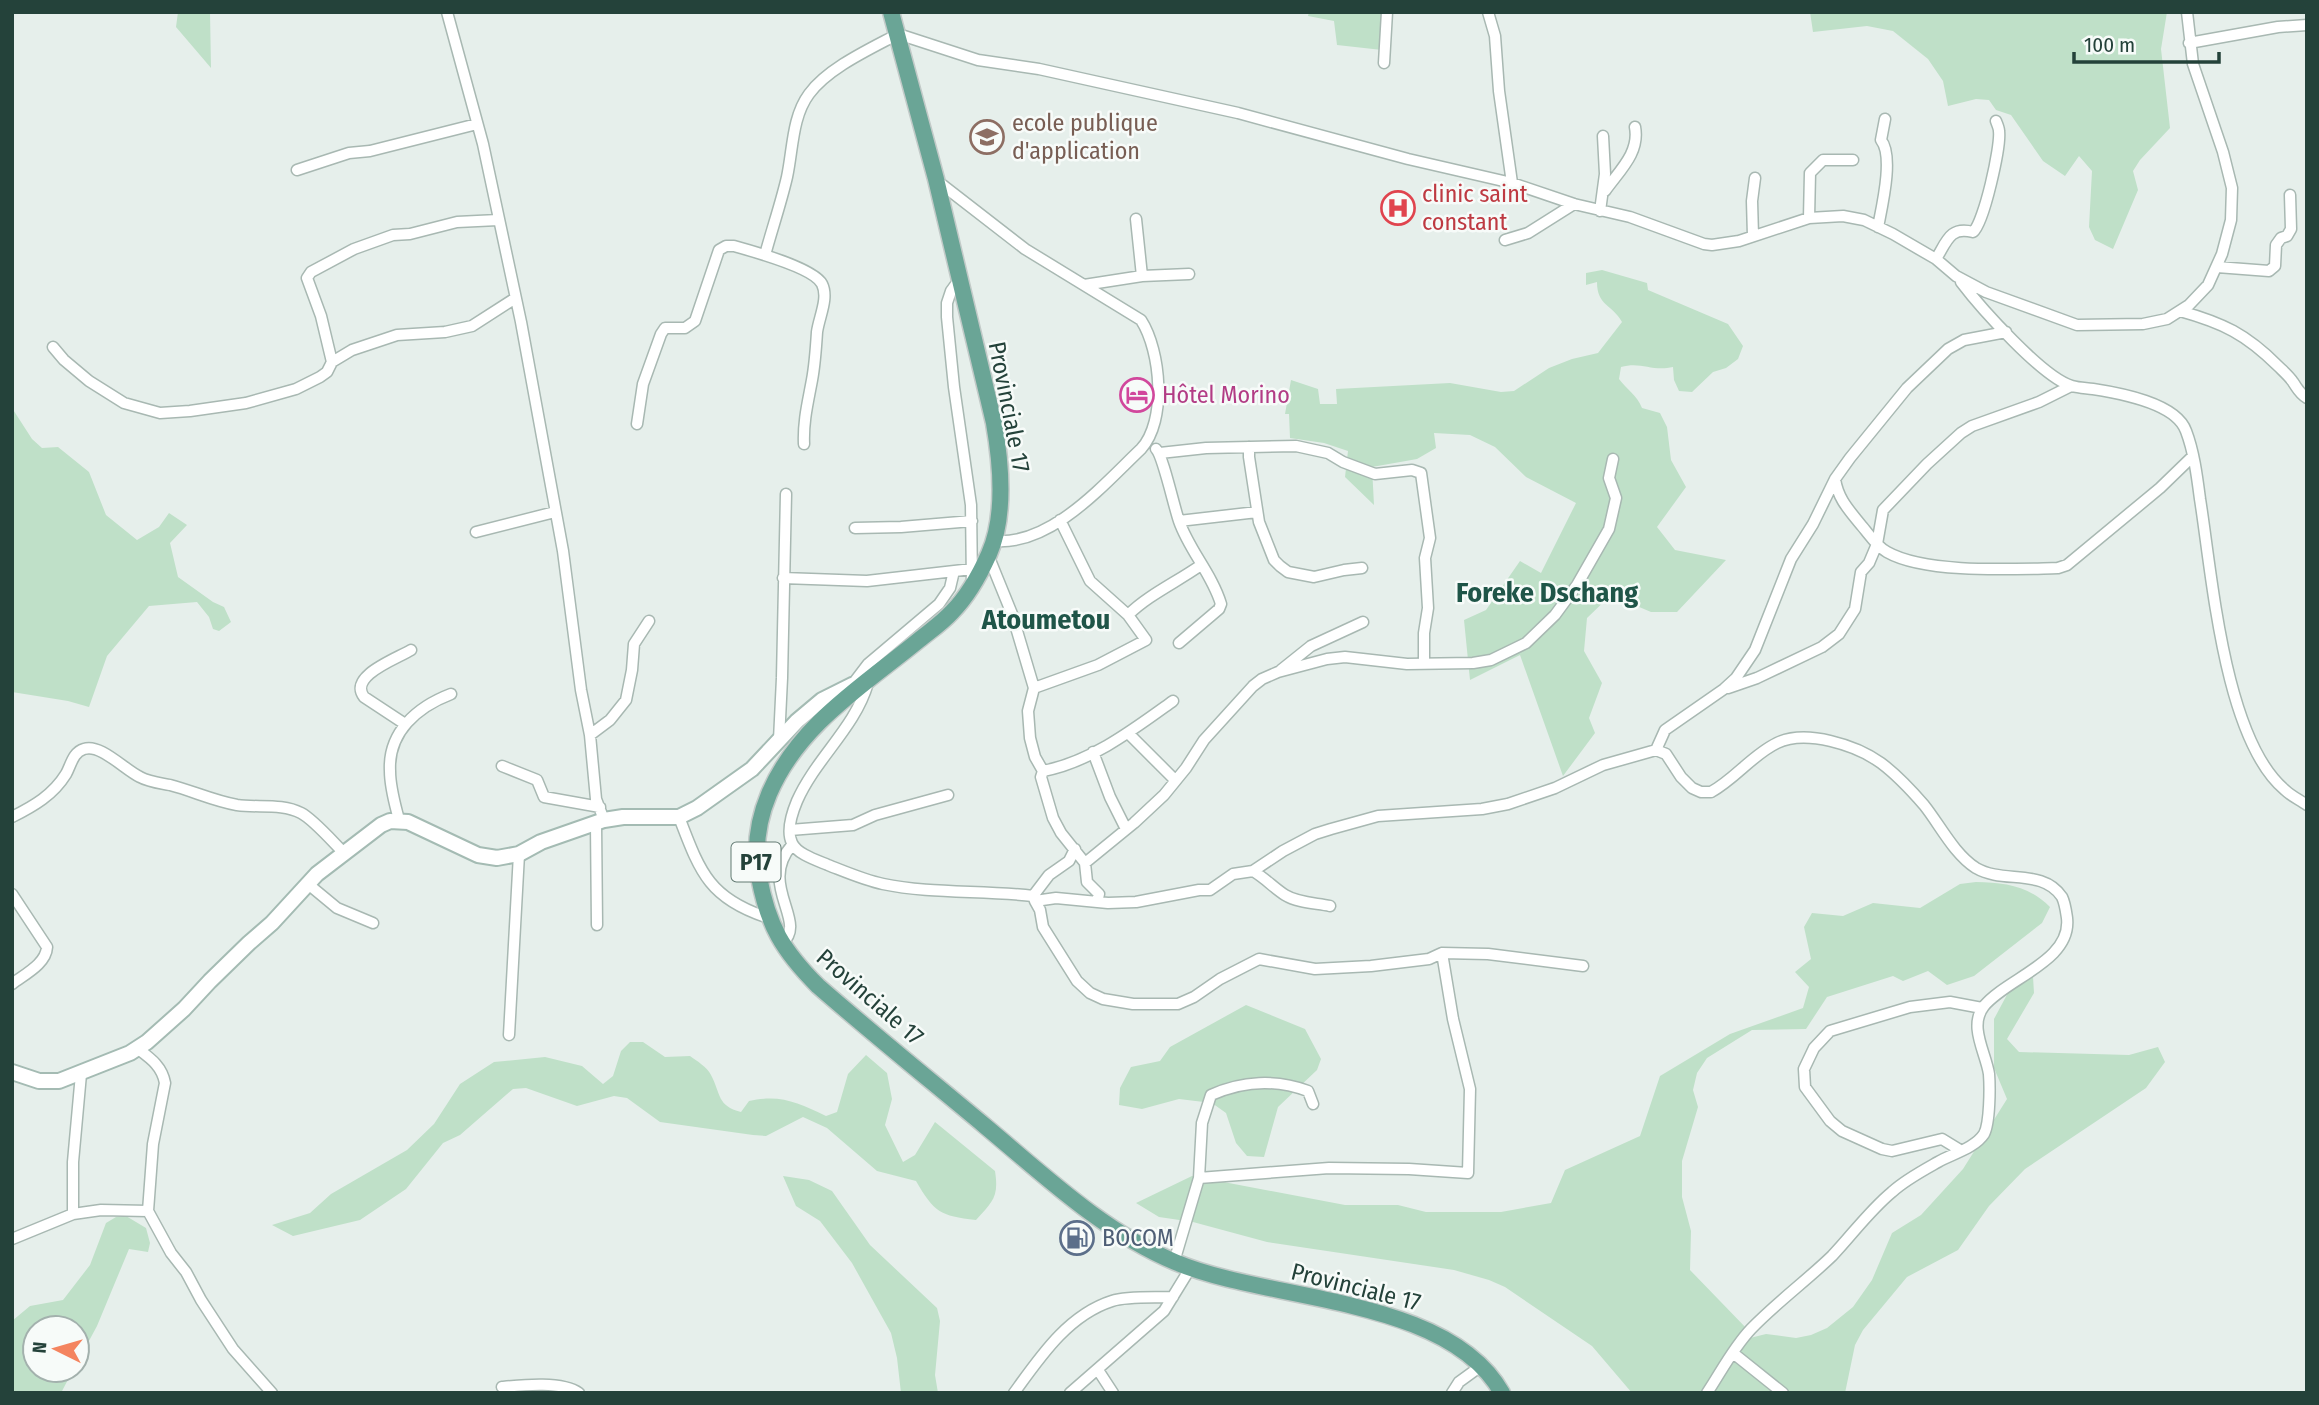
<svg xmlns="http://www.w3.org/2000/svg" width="2319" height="1405" viewBox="0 0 2319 1405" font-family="'Fira Sans Condensed',sans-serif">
	<rect width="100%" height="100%" fill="#e6efeb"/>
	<path fill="#bfe0c8" d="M178,12H210L211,68L176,27Z
		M1309,12H1384L1382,50L1337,45L1334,21L1308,16Z
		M1810,12H2167L2161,49L2170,128L2140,160L2133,171L2138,190L2113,249L2095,240L2089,227L2092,171L2079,156L2065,176L2043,161L2011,115L1996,110L1989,100L1976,99L1948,106L1943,81L1928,59L1893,31L1867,26L1813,32Z
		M1602,270L1647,283L1648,290L1728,324L1743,346L1738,359L1726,368L1713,372L1692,392L1679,391L1674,380L1673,367C1652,372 1641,361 1621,367L1619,379C1627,390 1637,395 1642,408L1660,413L1667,427L1671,460L1686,487L1657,527L1675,550L1726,560L1677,612H1651L1611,595L1587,618L1584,651L1602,683L1589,718L1595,733L1563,776L1520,655L1470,680L1464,620L1486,610L1520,561L1541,573L1576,503L1526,477L1495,447L1470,435L1434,433L1436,448L1417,459L1372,467L1374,505L1345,477L1348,451L1324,443L1290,438L1289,414H1285L1291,380L1318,389L1320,404H1337L1336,389L1450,383L1501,392L1514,391L1549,368L1572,359L1598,353L1622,322C1612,304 1597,306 1597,282L1586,285V273Z
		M12,408L32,439L42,448L58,447L89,472L106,515L137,540L159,527L169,513L187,525L170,543L178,577L213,602L224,607L231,622L219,631L213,629L209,617L197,602L149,606L107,656L89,707L68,701L12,692Z
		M1976,882C2005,883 2028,885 2050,907L2042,923L1974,976L1947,985L1928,971L1903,981L1893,976L1827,997L1806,1029L1752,1030L1707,1058L1697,1073L1693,1090L1698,1107L1682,1161V1197L1691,1231L1690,1270L1749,1331L1750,1338L1766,1334L1796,1338L1811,1335L1827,1328L1853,1307L1872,1280L1892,1233L1921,1215L1963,1169L2007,1099L1994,1068V1019L2017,976L2033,977L2034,993L2007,1039L2019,1052L2129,1055L2158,1047L2165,1062L2146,1088L2025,1169L1989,1206L1958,1250L1907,1277L1863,1330L1855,1345L1845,1393H1632L1592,1346L1505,1287L1489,1280L1454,1270L1267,1242L1193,1222L1159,1217L1136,1203L1192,1176L1345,1205H1398L1426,1212H1501L1551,1203L1565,1170L1640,1136L1660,1076L1730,1034L1803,1008L1809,987L1795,972L1811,959L1804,927L1812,913L1843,916L1873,903L1920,908L1960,884Z
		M1246,1005L1305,1029L1321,1059L1317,1070L1278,1107L1264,1157L1247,1156L1236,1143L1226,1113L1212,1103L1179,1099L1142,1109L1119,1105L1120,1088L1131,1067L1160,1061L1170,1047Z
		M630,1042H643L665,1057L690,1056C697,1061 707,1067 711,1075C721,1094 717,1106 741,1112L749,1101C781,1094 798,1103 826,1116L837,1112L848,1074L866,1055L887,1073L892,1099L885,1125L903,1162L915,1155L935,1122L995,1171C999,1197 993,1201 976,1220C940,1216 934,1212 916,1181L877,1171L827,1128L803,1117L766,1136L753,1135L660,1122L627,1098L614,1096L577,1106L526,1088L513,1089L460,1135L443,1143L406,1189L360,1220L293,1236L272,1225L310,1213L331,1194L407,1150L434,1124L460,1084L494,1062L545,1057L582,1066L603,1084L613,1076L621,1051Z
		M783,1176L809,1180L832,1191L870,1245L937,1308L940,1321L935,1375L938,1393H901L897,1358L891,1333L852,1263L820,1221L796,1206Z
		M126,1216L146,1228L150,1243L148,1252L129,1249L97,1326L77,1363V1328H35V1370H73L61,1393H12V1321L30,1306L63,1300L90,1265L106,1223L116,1217Z"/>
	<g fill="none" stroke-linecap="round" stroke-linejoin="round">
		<g stroke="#a8b8b2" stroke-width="13">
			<path id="street" d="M447,12L483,144L521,322L563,551L581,690L590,735L596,799L604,820
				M1488,12L1495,36L1499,91L1512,183
				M2189,43L2278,27L2307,25
				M1384,63L1387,12
				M297,170L349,153L370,151L477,124
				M936,180L1025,249L1141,320C1161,351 1167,421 1141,449C1103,485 1051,546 994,541
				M1605,191C1619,171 1640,153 1635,127
				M1600,211L1605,174L1603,136
				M1809,218L1810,173L1823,160H1853
				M1136,219L1142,276
				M1878,227C1882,206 1894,156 1881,140L1885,119
				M1753,236L1752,201L1755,178
				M1505,240L1528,233L1574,204
				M765,255C772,229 781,203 787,177C793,149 792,117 809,94C828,68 870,49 898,34L978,60L1039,69L1238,113L1408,159L1512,183L1574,204L1630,217L1704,244L1712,245L1739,241L1809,218L1843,216L1864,220L1893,234L1936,259L1956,276L1986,292L2077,325L2143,324L2167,319L2189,305L2208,285L2222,254L2231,220L2232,188L2223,152L2193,64L2187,12
				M1936,259C1947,241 1950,226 1973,232C1984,223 2001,146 1999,131C1999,128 1997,124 1996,121
				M2217,267L2269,271L2275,266L2276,245L2281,238L2287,236L2291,229L2290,195
				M959,280L951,291L947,303V317L954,387L971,505L972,583
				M1961,282C1980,307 2043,378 2072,386C2079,388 2086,388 2093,389C2119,393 2176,403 2186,431C2194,452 2197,476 2200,499C2212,574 2224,739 2285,790C2291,796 2300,800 2307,805
				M1084,285L1142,276L1189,274
				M2180,311C2223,323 2246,334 2278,366C2283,371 2289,376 2293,382C2298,389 2299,393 2307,398
				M53,347L64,360L89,381L124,403L160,413L190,411L246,403L296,389L320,377L327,372L332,362L352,350L397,335L445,332L472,326L514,299
				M332,362L321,316L307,278L311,272L354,249L393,235L410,234L457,222L498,220
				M637,424L643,384L661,334L665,328H685L695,321L719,250L726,246H734C752,251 814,268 822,284C829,298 819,317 817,332C816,348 815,364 812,380C808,402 803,421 804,444
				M1249,447V457L1259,522L1274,560L1280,566L1288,572L1314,577L1344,570L1362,568
				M1156,449C1163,456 1174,507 1179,521C1189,550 1212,574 1221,604L1219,609L1179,643
				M1160,453L1206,448L1296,446L1328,453L1343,462L1375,474L1412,470L1421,473L1430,538L1425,558L1428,608L1424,633V664
				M1835,479C1838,499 1849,510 1861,525C1869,534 1876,546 1887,552C1926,574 2013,569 2058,568L2067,565L2160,488L2192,457
				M1179,521L1257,512
				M855,528L901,527L972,521
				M476,532L555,512
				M988,555L1012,614L1034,688L1028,711L1030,738L1035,757L1043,771L1041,777L1053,818L1061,833L1085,863L1087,882L1099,894L1097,902
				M783,578L867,581L972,569
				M1128,615C1148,595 1177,582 1201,565
				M1281,670L1311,646L1363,622
				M868,683C855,728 816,758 797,801C792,813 786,831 792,843C797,854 816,860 828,865C846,872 864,880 883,884C930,894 984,890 1033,896L1035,901L1056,898L1108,903L1136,902L1199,890H1210L1233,874L1253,871L1283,851L1315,834L1331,829L1378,816L1482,809L1508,804L1555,788L1603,765L1656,750L1666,754L1681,777L1692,788L1701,792H1711C1735,779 1752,755 1777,743C1806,729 1856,745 1881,763C1897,775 1911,790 1924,805C1940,825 1954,854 1976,868C2003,884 2043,868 2062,897C2065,903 2066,911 2067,918C2072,961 2007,978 1984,1006C1968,1026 1986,1053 1989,1074C1990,1087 1990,1123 1984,1134C1975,1148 1952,1154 1938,1162C1922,1171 1905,1180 1892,1192C1869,1211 1852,1235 1832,1256C1806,1281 1776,1303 1751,1329C1733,1348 1721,1372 1707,1393
				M852,685L868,664L939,604L950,588L954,571
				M1034,688L1098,665L1146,640L1128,615L1090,581L1060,520
				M1728,688L1757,678L1822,647L1839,634L1855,609L1861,572L1869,563L1877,544L1883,510L1927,464L1961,433L1972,426L2039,402L2071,386
				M405,724L364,697C348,676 396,659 411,650
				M1128,733L1175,780
				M590,735L610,720L626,700L632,670L634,644L649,621
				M779,740L782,678L786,494
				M1656,750L1665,730L1724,689L1736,678L1755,650L1791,559L1813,524L1835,479L1850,458L1907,388L1948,349L1964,340L2006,332
				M1093,752L1110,797L1126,829
				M502,766L537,780L544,797L600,807
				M1043,771C1091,762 1134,729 1173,701
				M12,817C34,806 53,795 66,774C71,765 73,752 84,749C100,743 125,770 140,777C149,782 160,783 170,785C193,791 214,801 237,805C258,808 282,803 301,813C313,819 333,842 344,853
				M679,817C700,872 709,899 769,918
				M399,820C395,804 390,788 390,771C388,732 417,707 451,694
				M596,824L597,925
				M790,830L853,825L875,815L948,795
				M1085,863L1134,823L1164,795L1186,768L1204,740L1253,686L1262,679L1278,672L1327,659L1345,657L1407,664L1473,663L1491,660L1526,643L1555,615L1577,585L1609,529L1616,498L1609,478L1613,459
				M1253,871C1265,878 1274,888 1285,895C1298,903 1316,903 1330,906
				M308,884L337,908L373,923
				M12,894L47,947C46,964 25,974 12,984
				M1033,896L1049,875L1069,861L1075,849
				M1035,901L1040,910L1043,927L1077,981L1090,993L1103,999L1133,1004H1178L1194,997L1220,979L1259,959L1315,969L1371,966L1429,959L1442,953L1488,954L1583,966
				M782,943C809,922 757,885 792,845
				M509,1035L519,854
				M138,1049C150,1058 162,1066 165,1083L153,1144L148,1211L171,1253L186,1272L201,1300L233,1349L272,1393
				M1960,1150L1942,1139L1892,1151L1882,1149L1842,1131L1830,1121L1805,1087L1804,1069L1814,1048L1830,1031L1910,1007L1950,1002L1982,1008
				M1199,1178L1329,1168L1409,1169L1468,1173L1470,1089L1453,1019L1442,953
				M73,1214V1162L81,1074
				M12,1239L73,1214L101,1210L148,1211
				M1174,1262L1199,1178L1202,1123L1211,1095C1242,1081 1276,1079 1308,1091L1313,1104
				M1733,1353L1783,1393
				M1098,1370L1113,1393
				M502,1387C523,1385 562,1381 579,1393
				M1014,1393C1040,1357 1068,1315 1112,1301C1128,1296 1155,1298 1173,1297
				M1070,1393L1164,1311L1191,1267
				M1452,1393L1459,1382L1481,1366"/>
		</g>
		<g stroke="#a4bbb3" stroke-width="18">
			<path id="secondary" d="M12,1072L39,1081H59L130,1053L147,1042L184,1009L210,981L249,943L272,923L317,874L381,825L390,821L408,822L478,855L497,858L519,854L541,842L604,820L623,817H679L697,808L752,769L797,721L822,700L852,685L862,684"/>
		</g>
		<g stroke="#c2cac8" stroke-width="19">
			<path id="primary" d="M891,12L936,179L994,423C1001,463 1006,516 989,554C980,574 967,597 952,612C942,623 930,631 919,640C864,685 798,725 769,794C758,820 754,848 759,877C768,926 783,951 818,986C873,1034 930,1080 985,1126C1045,1176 1102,1231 1175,1262C1269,1302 1448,1296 1502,1393"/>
		</g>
		<use href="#street" stroke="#fff" stroke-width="10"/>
		<use href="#secondary" stroke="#fff" stroke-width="14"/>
		<use href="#primary" stroke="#6aa596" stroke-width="16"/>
	</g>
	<defs>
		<g id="school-ring" transform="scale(1.75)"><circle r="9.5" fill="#f7fbf9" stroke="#8d6e63" stroke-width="1.5"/><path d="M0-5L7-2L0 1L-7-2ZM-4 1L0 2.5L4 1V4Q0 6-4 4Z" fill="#8d6e63"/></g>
		<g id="hospital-ring" transform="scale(1.75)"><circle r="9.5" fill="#f7fbf9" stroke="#e0444e" stroke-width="1.5"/><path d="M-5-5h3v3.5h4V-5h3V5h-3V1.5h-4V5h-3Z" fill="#e0444e"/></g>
		<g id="hotel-ring" transform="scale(1.75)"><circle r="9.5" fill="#f7fbf9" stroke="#d1479c" stroke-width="1.5"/><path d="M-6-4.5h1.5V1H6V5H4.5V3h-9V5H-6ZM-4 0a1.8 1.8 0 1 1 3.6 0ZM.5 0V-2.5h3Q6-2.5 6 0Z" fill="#d1479c"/></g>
		<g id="fuel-ring" transform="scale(1.75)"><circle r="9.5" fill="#f7fbf9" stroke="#5c6f8a" stroke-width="1.5"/><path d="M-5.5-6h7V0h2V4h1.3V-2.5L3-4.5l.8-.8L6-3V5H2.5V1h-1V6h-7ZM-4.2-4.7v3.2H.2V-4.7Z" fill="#5c6f8a"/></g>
	</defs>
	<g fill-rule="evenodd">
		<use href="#school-ring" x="987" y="137"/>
		<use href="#hospital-ring" x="1398" y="208"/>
		<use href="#hotel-ring" x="1137" y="395"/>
		<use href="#fuel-ring" x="1077" y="1238"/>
	</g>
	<g text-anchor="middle" stroke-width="5" stroke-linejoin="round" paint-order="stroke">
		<rect fill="#f7fbf9" stroke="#637a73" stroke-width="2" x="731.5" y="842.5" width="49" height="39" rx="5"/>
		<g font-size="23" font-weight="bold" fill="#24423a">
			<text x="756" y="870">P17</text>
		</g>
		<g font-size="24" fill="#785e54" stroke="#f7fbf9" text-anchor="start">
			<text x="1012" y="131">ecole publique<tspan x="1012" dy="28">d'application</tspan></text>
		</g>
		<g font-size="24" fill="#be3a42" stroke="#f7fbf9" text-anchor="start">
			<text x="1422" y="202">clinic saint<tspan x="1422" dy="28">constant</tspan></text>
		</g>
		<g font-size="24" fill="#b23c85" stroke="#f7fbf9" text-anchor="start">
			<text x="1162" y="403">Hôtel Morino</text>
		</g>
		<g font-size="24" fill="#24423a" stroke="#f7fbf9">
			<text transform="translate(1009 407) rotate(79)" y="8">Provinciale 17</text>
			<text transform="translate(870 997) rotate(41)" y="8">Provinciale 17</text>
			<text transform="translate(1356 1287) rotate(14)" y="8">Provinciale 17</text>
		</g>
		<g font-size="24" fill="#4e5e75" stroke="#f7fbf9" text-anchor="start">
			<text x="1102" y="1246">BOCOM</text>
		</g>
		<g font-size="28" font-weight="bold" fill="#1f5548" stroke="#f7fbf9">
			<text x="1547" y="602">Foreke Dschang</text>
			<text x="1046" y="629">Atoumetou</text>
		</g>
	</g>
	<rect width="2319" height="1405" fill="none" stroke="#24423a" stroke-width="28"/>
	<g transform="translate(56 1349) rotate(275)"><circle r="33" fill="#f7fbf9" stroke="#a3b1ad" stroke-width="2"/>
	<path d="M0-5L12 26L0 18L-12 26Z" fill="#f4845f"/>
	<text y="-10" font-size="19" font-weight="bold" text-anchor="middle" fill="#24423a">N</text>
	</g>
	<path d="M2074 52v10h145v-10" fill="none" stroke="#24423a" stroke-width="3.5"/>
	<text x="2084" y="52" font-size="21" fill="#24423a" stroke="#f7fbf9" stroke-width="5" paint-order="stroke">100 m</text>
</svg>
